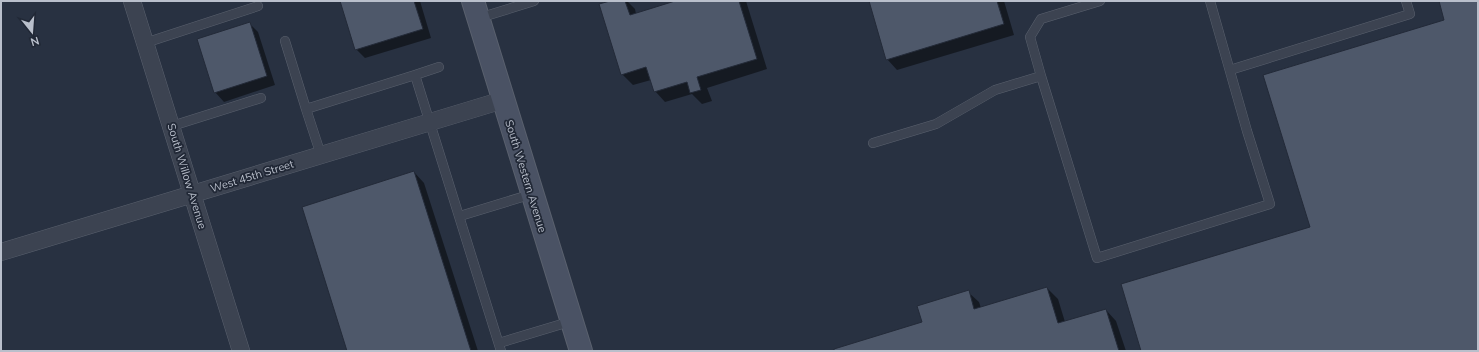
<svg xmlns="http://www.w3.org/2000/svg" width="1479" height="352" viewBox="0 0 1479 352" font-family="Mulish,sans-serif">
	<rect width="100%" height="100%" fill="#283141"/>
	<path fill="#0007" d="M341,1H420L431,38L365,58L356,49Z
		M614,1H627L635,9L636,14L679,1H746L767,69L707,88L712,101L702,104L692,94L665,102L655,91L651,80L633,85L622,74Z
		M870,1H1004L1014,35L897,70L887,59Z
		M249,23L258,32L275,85L224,102L215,92Z
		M414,172L424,183L478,351H349Z
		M1047,288L1058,299L1065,322L1106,310L1116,321L1126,351H835L924,323L968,292L979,302L981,308Z"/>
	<path fill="#4e586a" stroke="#232a38" d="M340,1H414L423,29L355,50Z
		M610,1H625L630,15L675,1H739L757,59L697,77L701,90L690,93L687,82L654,92L646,67L621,75L599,4Z
		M869,1H997L1004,24L886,60Z
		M1439,1H1478V351H1141L1121,284L1310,227L1263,75L1444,20Z
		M250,22L267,76L214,93L197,39Z
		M414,171L471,351H347L302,207Z
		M1047,287L1058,323L1106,309L1119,351H834V349L922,322L917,306L969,290L974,309Z"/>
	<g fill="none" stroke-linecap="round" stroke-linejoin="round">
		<g stroke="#5a616e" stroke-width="10">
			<path id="service" d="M479,18L534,1
				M285,41L306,109L415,75
				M145,43L258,6
				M439,67L415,75L501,351
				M1230,70L1410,14L1406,1
				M1041,76L1097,258L1270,204L1247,131L1210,1
				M306,109L321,155
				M172,126L261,98
				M873,143L936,124L995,90L1041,76L1030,37L1041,19L1100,1
				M460,216L532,194
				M499,343L572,321"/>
		</g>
		<g stroke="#5a616e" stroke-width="18">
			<path id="minor" d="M132,1L241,351
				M1,252L503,100"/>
		</g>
		<g stroke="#5a616e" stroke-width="24">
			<path id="secondary" d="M473,1L581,351"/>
		</g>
		<use href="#service" stroke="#3c4351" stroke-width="9"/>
		<use href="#minor" stroke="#3c4351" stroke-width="17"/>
		<use href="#secondary" stroke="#4a5264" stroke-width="22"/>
	</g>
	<g text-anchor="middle" stroke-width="3.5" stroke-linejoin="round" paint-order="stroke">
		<g font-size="11" fill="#b9bfcb" stroke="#212836">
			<text transform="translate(187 176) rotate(73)" y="4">South Willow Avenue</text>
			<text transform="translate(252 176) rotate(-17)" y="4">West 45th Street</text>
			<text transform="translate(526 176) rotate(73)" y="4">South Western Avenue</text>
		</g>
	</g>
	<rect width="1479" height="352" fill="none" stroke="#b9bfcb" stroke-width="4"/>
	<g transform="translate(32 32) rotate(163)" stroke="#212836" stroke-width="3" paint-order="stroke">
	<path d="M0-3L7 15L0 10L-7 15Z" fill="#b9bfcb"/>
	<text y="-6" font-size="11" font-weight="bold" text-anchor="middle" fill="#b9bfcb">N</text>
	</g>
</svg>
